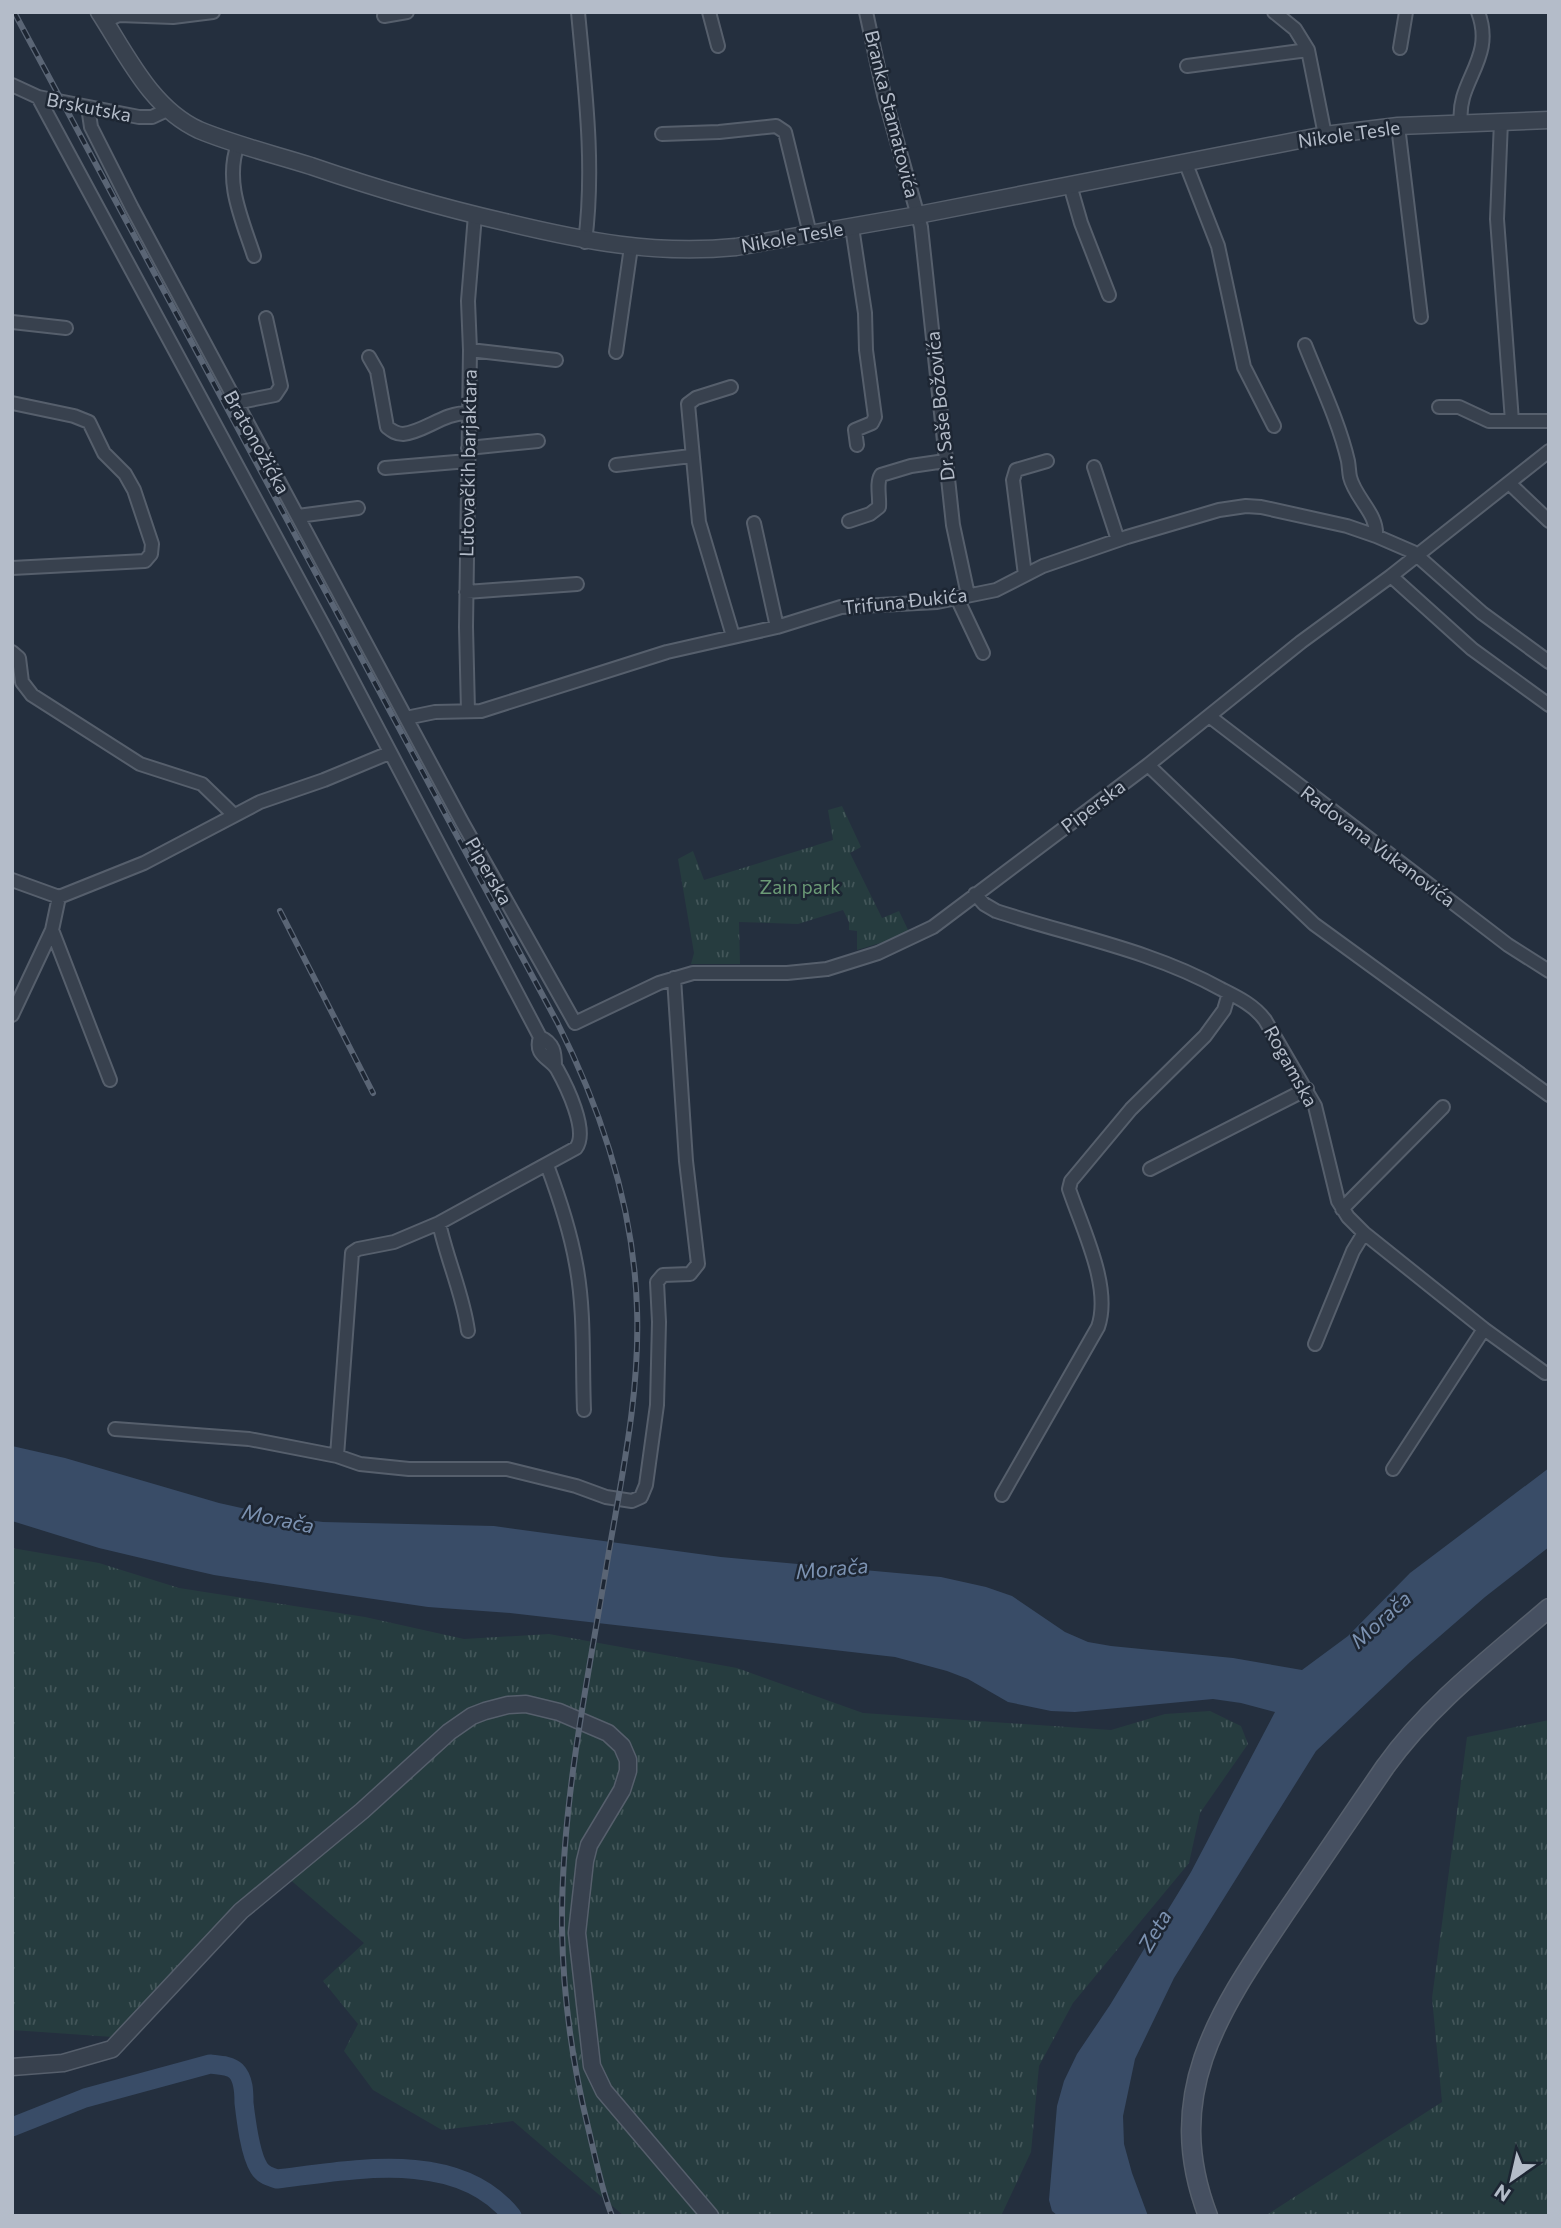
<svg xmlns="http://www.w3.org/2000/svg" width="1561" height="2228" viewBox="0 0 1561 2228" font-family="Commissioner,sans-serif">
	<defs>
		<pattern id="grass-tufts" width="24" height="20" patternUnits="userSpaceOnUse" patternTransform="scale(1.75)"><rect width="24" height="20" fill="#263c3f"/><path d="M3 7l-1-3M5 7V3M7 7l1-3M15 17l-1-3M17 17v-4M19 17l1-3" fill="none" stroke="#435659"/></pattern>
	</defs>
	<rect width="100%" height="100%" fill="#242f3e"/>
	<path fill="url(#grass-tufts)" d="M842,806L861,847L850,853L882,918L899,911L910,934L857,950V931L849,930V922L843,910L798,924L739,922L740,964H691L694,953L678,859L693,851L704,880L833,840L828,810Z
		M12,1548L99,1563L179,1588L365,1617L464,1639L549,1634L737,1668L863,1713L1111,1730L1165,1714L1210,1711L1241,1726L1248,1744L1200,1813L1189,1863L1073,2003L1039,2066L1031,2152L1001,2216H624L513,2121L442,2130L373,2090L344,2051L358,2024L323,1981L364,1943L280,1871L194,1950L113,2037L12,2030Z
		M1549,1720V2216H1265L1442,2102L1432,1998L1467,1737Z"/>
	<path fill="#394c67" d="M12,1446L65,1458L219,1503L277,1516L323,1522L494,1526L721,1557L941,1577L986,1587L1012,1596L1065,1632L1088,1642L1111,1646L1233,1658L1302,1670L1348,1636L1410,1573L1549,1468V1547L1485,1597L1410,1662L1316,1751L1174,1978L1135,2059L1123,2116L1124,2144L1132,2173L1148,2216H1058L1052,2211L1049,2200L1057,2106L1064,2081L1077,2054L1110,2005L1191,1872L1275,1712L1241,1703L1213,1699L1075,1712L1051,1711L1008,1702L968,1679L947,1671L895,1657L510,1613L428,1607L326,1592L214,1575L179,1567L99,1548L12,1521Z"/>
	<g fill="none" stroke-linecap="round" stroke-linejoin="round">
		<path stroke="#394c67" stroke-width="19" d="M12,2127L85,2098L210,2064C218,2065 230,2065 236,2071C244,2079 244,2093 244,2103C246,2120 250,2154 259,2168C263,2175 270,2177 277,2179C352,2170 458,2148 512,2216"/>
		<g stroke="#565f6c" stroke-width="16">
			<path id="minor" d="M578,12C585,88 595,166 585,242
				M709,12L718,46
				M866,12L884,95L921,227L953,525L968,595
				M1274,12L1295,29L1308,50L1325,135
				M384,16L407,12
				M105,21L119,15L173,17L213,12
				M1400,48L1406,12
				M1187,66L1308,50
				M12,85L38,97L139,117H152L167,110
				M38,97L327,632L540,1037C534,1056 549,1057 557,1069C566,1085 589,1131 576,1148L439,1223L394,1242L358,1249L352,1253L337,1456
				M88,107L91,127L132,208L406,718L435,712L481,711L667,652L777,627L841,607L937,602L996,590L1043,566L1127,537L1219,510L1246,506L1261,507L1347,526L1376,536L1413,552L1482,613L1549,662
				M1501,121L1497,219L1512,421
				M1461,122C1456,81 1496,59 1478,12
				M1398,126L1421,317
				M662,134L719,132L776,126L785,132L810,234
				M238,144C224,182 242,219 254,256
				M1186,164L1218,246L1244,367L1274,426
				M1070,185L1081,223L1109,295
				M852,227L865,313L866,350L875,417L872,423L855,430L857,445
				M12,322L66,328
				M1305,345C1320,383 1339,422 1348,461C1349,467 1349,472 1350,477C1355,498 1378,514 1376,536
				M470,350L556,360
				M616,352L631,247
				M369,357L377,371L387,427C392,431 396,434 403,434C425,432 444,412 469,413
				M731,387L696,398L688,404L699,522L733,636
				M12,403L74,416L89,422L104,453L125,474L134,490L152,544L151,554L145,561L12,568
				M235,403L275,395L281,386L266,318
				M1439,407H1459L1489,421H1549
				M468,448L538,441
				M616,465L691,456
				M1094,467L1118,540
				M385,468L468,461
				M1509,483L1549,521
				M298,516L358,508
				M849,521L870,514L879,507C880,497 876,483 881,475L911,466L945,461
				M754,523L777,627
				M1025,575L1013,480L1016,470L1047,461
				M1391,576L1472,649L1549,705
				M466,592L577,584
				M957,598L983,653
				M12,652L19,658L22,682L32,695L140,764L202,784L234,815
				M468,711L466,627L470,350L468,301L475,215
				M1209,716L1508,945L1549,971
				M406,718L462,822L575,1023L659,983L693,973H787L827,969L878,953L933,927L1148,765L1301,642L1391,576L1549,451
				M1148,765L1314,924L1549,1095
				M12,880L59,897L144,863L260,802L324,780L389,753
				M975,894L984,904L996,911C1072,936 1151,950 1221,989C1237,997 1254,1005 1265,1020L1315,1106L1338,1201L1348,1217L1364,1233L1484,1329L1545,1373
				M52,930L110,1080
				M12,1015L52,930L59,897
				M540,1037C554,1043 555,1053 555,1066
				M547,1165C559,1197 570,1230 576,1264C585,1311 582,1361 584,1410
				M1150,1169L1307,1089
				M1342,1209L1443,1107
				M439,1223C447,1260 463,1294 468,1331
				M1315,1344L1353,1251L1364,1233
				M115,1429L249,1439L337,1456L360,1464L409,1469H507L576,1486L606,1497L632,1501L641,1497L646,1485L657,1405L659,1322L657,1282L663,1275L690,1274L698,1264L686,1161L674,978
				M1393,1469L1484,1329
				M1002,1495L1098,1327C1112,1287 1082,1228 1069,1189L1071,1181L1131,1109L1205,1036L1224,1010L1229,993"/>
		</g>
		<g stroke="#565f6c" stroke-width="19">
			<path id="tertiary" d="M99,12C127,55 151,108 199,130C235,145 273,154 311,166C375,188 439,207 505,222C584,241 654,255 736,247L918,215L1325,135L1398,126L1549,120
				M12,2067L63,2063L112,2049L241,1911L362,1811L449,1732L472,1716L485,1711L508,1705L526,1704L559,1712L608,1733L622,1746L628,1760V1771L622,1790L589,1845L585,1861L577,1933L592,2066L604,2091L710,2216"/>
		</g>
		<g stroke="#565f6c" stroke-width="21">
			<path id="secondary" d="M1208,2216C1161,2093 1220,2010 1286,1912C1319,1863 1352,1815 1385,1767C1430,1704 1491,1658 1549,1608"/>
		</g>
		<use href="#minor" stroke="#38414e" stroke-width="12"/>
		<use href="#tertiary" stroke="#38414e" stroke-width="16"/>
		<use href="#secondary" stroke="#465061" stroke-width="18"/>
		<g stroke="#5a6575" stroke-width="6">
			<path id="rail" d="M14,12L557,1022C602,1111 634,1209 637,1309C640,1393 622,1475 608,1557C588,1679 561,1803 562,1927C563,1994 572,2062 588,2127C595,2156 601,2188 612,2216
				M280,911L373,1093"/>
		</g>
		<use href="#rail" stroke="#1d2633" stroke-width="3.5" stroke-dasharray="10" stroke-linecap="butt"/>
	</g>
	<g text-anchor="middle" stroke-width="5" stroke-linejoin="round" paint-order="stroke">
		<g font-size="19" fill="#b4bcc9" stroke="#1d2633">
			<text transform="translate(89 107) rotate(11)" y="7">Brskutska</text>
			<text transform="translate(892 114) rotate(76)" y="7">Branka Stamatovića</text>
			<text transform="translate(1349 134) rotate(-8)" y="7">Nikole Tesle</text>
			<text transform="translate(792 237) rotate(-10)" y="7">Nikole Tesle</text>
			<text transform="translate(940 406) rotate(-96)" y="7">Dr. Saše Božovića</text>
			<text transform="translate(257 442) rotate(61)" y="7">Bratonožićka</text>
			<text transform="translate(468 463) rotate(-89)" y="7">Lutovačkih barjaktara</text>
			<text transform="translate(905 601) rotate(-6)" y="7">Trifuna Đukića</text>
			<text transform="translate(1093 806) rotate(-37)" y="7">Piperska</text>
			<text transform="translate(1378 846) rotate(37)" y="7">Radovana Vukanovića</text>
			<text transform="translate(489 871) rotate(60)" y="7">Piperska</text>
			<text transform="translate(1291 1066) rotate(61)" y="7">Rogamska</text>
		</g>
		<g font-size="19" fill="#6b9a76" stroke="#1d2633">
			<text x="800" y="894">Zain park</text>
		</g>
		<g font-size="21" font-style="italic" fill="#7c92b1" stroke="#1d2633">
			<text transform="translate(278 1519) rotate(12)" y="7">Morača</text>
			<text transform="translate(832 1569) rotate(-5)" y="7">Morača</text>
			<text transform="translate(1381 1620) rotate(-42)" y="7">Morača</text>
			<text transform="translate(1155 1931) rotate(-60)" y="7">Zeta</text>
		</g>
	</g>
	<rect width="1561" height="2228" fill="none" stroke="#b4bcc9" stroke-width="28"/>
	<g transform="translate(1512 2179) rotate(214)" stroke="#1d2633" stroke-width="5" paint-order="stroke">
	<path d="M0-5L12 26L0 18L-12 26Z" fill="#b4bcc9"/>
	<text y="-10" font-size="19" font-weight="bold" text-anchor="middle" fill="#b4bcc9">N</text>
	</g>
</svg>
